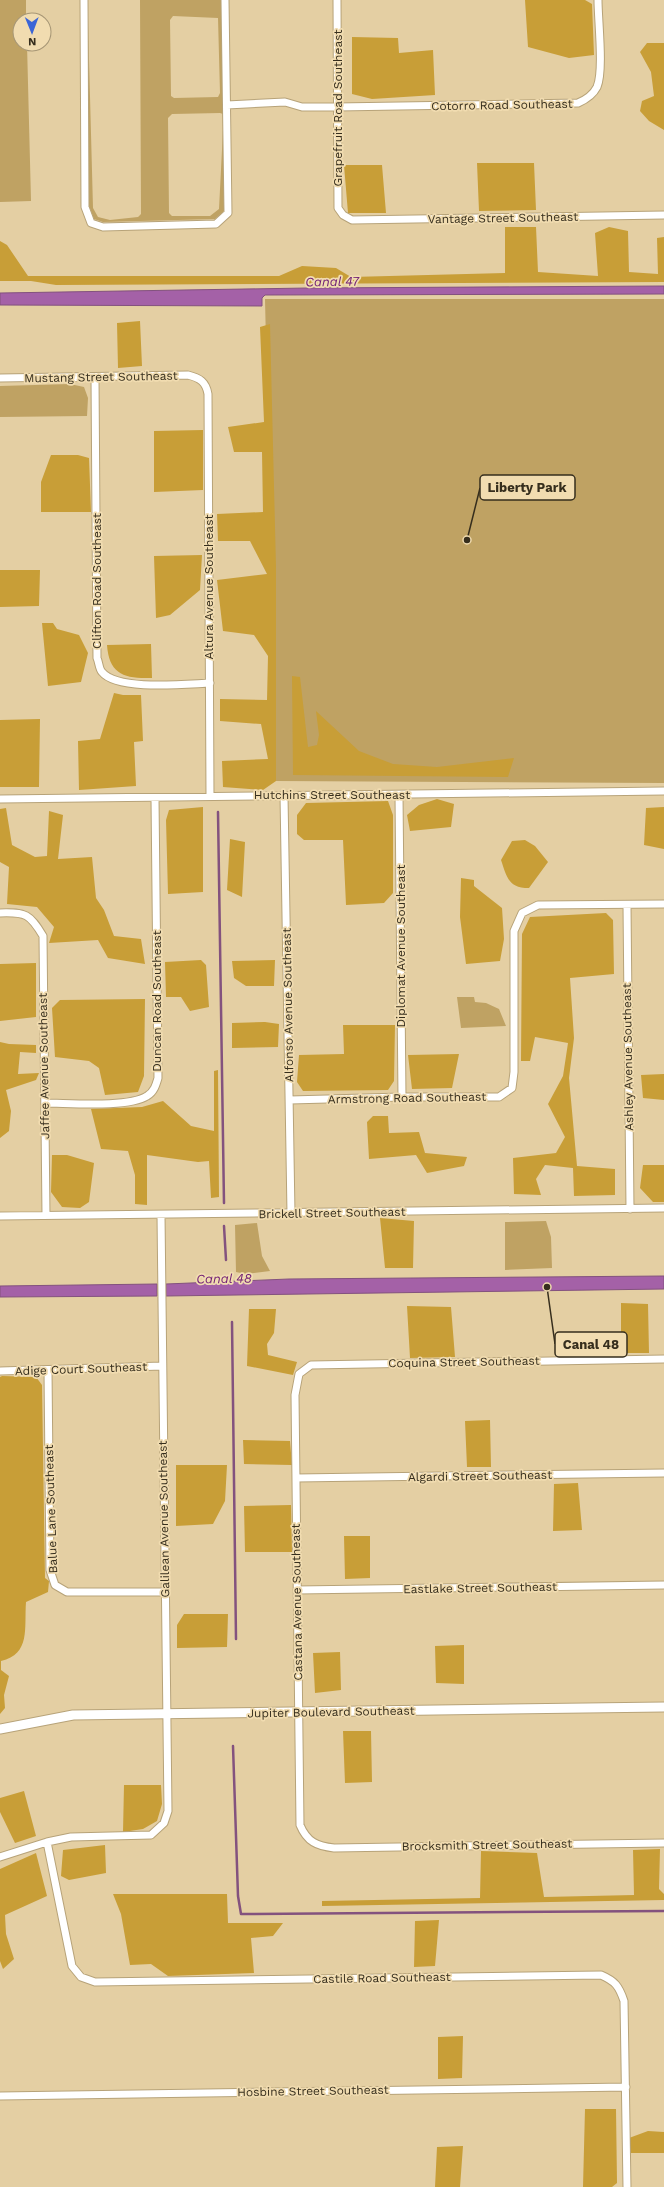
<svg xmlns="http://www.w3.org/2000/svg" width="664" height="2187" viewBox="0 0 664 2187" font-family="'Work Sans',sans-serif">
	<rect width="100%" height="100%" fill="#e4cfa3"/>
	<path fill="#bfa263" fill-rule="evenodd" d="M0,0H26V20H20V44H27L31,201L0,202Z
		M140,0H221L223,114L220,113L172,114L168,118L169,213L172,216H210L219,209L223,130L224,211L215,219L103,222L94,219L89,206L88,22L93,208L98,217L110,220L138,217L141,214ZM173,16L218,18L220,93L218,97L174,98L171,96L170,20Z
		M265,299H664V783L276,781Z
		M70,384L84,387L88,398L87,416L0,417V386Z
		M457,997H474L475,1002L486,1003L499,1009L506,1026L461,1028Z
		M546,1221L551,1237L552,1268L505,1270V1222Z
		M257,1223L262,1256L270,1271L246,1274L236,1272L235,1225Z"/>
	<path fill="#c89e37" d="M525,0H585L592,4L594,55L569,58L528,47Z
		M352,37L398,38L399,53L433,50L435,95L372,99L352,94Z
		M647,43H664V130L649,121L640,111L642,101L654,96L651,72L640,52Z
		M477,163H534L536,210L479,211Z
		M344,165H382L386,213H348Z
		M505,227H536L538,272L598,276L595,233L609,227L628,231L629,272L658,274L657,238L664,237V282L56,285L31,281H0V241L7,245L28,276H279L302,266L336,268L351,277L505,273Z
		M140,321L142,366L118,368L117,323Z
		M270,324L276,567V781L263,790L223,787L222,761L268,759L261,724L220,721V699L267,700L268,656L254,635L223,631L217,580L267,574L250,541H218L217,514L263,512L262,452H234L228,427L264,422L260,327Z
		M203,430V490L154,492V431Z
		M51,455H78L89,458L91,512H41V482Z
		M202,555L200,590L170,615L156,618L154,556Z
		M0,570H40L39,606L0,607Z
		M42,623H53L57,629L79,635L88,653L81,682L48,686Z
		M151,644L152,678C124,679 109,674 107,645Z
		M292,676L300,677L308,747L317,745L319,735L316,711L359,751L393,764L437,767L514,758L508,777L293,775Z
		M114,693L123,695H141L143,741L134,742L136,786L79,790L78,741L100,739Z
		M40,719L39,787H0V720Z
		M437,799L454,804L451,827L410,831L407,815L419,805Z
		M388,801L393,815V893L384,903L346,905L343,840H304L297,834V815L306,803Z
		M203,807V892L168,894L166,820L169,810Z
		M664,807V849L644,845L646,808Z
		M6,808L12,845L35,857L47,856L49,811L63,815L58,859L92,857L96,898L104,910L114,936L141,939L145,964L108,958L98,940L49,943L54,927L37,907L7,904L9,867L0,862V809Z
		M230,839L245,842L242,897L227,890Z
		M525,840L535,846L548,862L529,888C509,888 507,878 501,860L512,841Z
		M461,878L474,880V886L502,908L504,939L500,961L466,964L460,917Z
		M606,913L613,920L614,974L570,978L574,1038L569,1078L577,1166L615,1169V1195L574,1196L573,1168L545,1165L536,1179L541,1195L514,1194L513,1158L556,1153L565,1137L548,1104L563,1076L568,1043L535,1037L530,1061H521L522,934L530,917Z
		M201,960L206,965L209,1007L190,1011L181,997H166L165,962Z
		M275,960L274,986H246L234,978L232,961Z
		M36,963V1017L0,1021V964Z
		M145,999L144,1076L138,1092L105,1095L99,1068L89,1061L55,1057L52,1008L60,1000Z
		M265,1022L279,1024L278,1047L232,1048V1023Z
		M343,1025H395L394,1081L388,1090L303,1091L297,1082L299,1055L344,1054Z
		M0,1042L9,1044L36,1045V1053L20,1052L18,1074L39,1073L36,1080L6,1090L11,1111L9,1131L0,1138Z
		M459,1054L452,1088L412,1089L408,1055Z
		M218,1070L219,1197L211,1198L209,1161L198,1162L147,1155V1205L135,1204V1175L128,1151L101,1149L91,1109L142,1107L163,1101L191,1126L214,1131V1071Z
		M664,1074V1100L643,1098L641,1075Z
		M373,1116H388L389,1133L419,1132L425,1153L467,1157L464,1166L427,1173L416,1155L369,1159L367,1122Z
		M52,1155H67L94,1163L89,1202L80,1208L62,1207L51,1192Z
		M643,1165H664V1202H653L640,1188Z
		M380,1218L414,1221L413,1268H385Z
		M621,1303L648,1304L649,1353H621Z
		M407,1306L451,1307L455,1357L410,1358Z
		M249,1309H276L274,1333L267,1344L268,1355L297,1362L293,1375L247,1366Z
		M2,1376L36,1377L42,1385L45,1578L49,1581L48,1592L26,1602C24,1628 31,1654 1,1661V1670L9,1676L4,1695L5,1708L0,1714V1377Z
		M490,1420L491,1467H467L465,1421Z
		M243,1440L290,1441L292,1465L244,1464Z
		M227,1465L225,1501L213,1524L176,1526V1465Z
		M578,1483L582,1530L553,1531L554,1484Z
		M291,1505L292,1552H245L244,1506Z
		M344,1536H370V1578L345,1579Z
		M184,1614H228L227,1647L177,1648V1625Z
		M464,1645V1684L436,1683L435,1646Z
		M340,1652L341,1690L315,1693L313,1653Z
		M343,1731H371L372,1782L345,1783Z
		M124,1785H161L162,1804L157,1821L143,1829L123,1832Z
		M24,1791L36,1836L15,1843L0,1812V1798Z
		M105,1845L106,1873L69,1880L61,1876L63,1850Z
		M660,1849L659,1889L664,1894V1900L322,1906V1901L480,1898L481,1851L537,1853L544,1897L634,1895L633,1850Z
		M36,1853L47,1896L5,1915L6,1934L14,1959L3,1969L0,1961V1869Z
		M113,1894H227L228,1923H283L273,1936L251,1938L254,1973L168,1976L151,1964L130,1965L121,1914Z
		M439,1920L435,1966L414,1967L415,1921Z
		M463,2036L462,2078L438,2079V2037Z
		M585,2109H616L617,2183L612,2187H583Z
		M648,2131L664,2132V2153H631L629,2138Z
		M463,2146L460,2187H435L437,2147Z"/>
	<path fill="#a461a7" stroke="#83527e" d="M664,286V294L265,295L262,298V306L0,305V293L308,288Z
		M664,1276V1289L166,1296V1284L289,1279Z
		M157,1284V1296L0,1297V1286Z"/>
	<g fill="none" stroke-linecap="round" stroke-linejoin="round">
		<path stroke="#83527e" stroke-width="2.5" d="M218,812L224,1203
			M224,1226L226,1260
			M232,1322L236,1639
			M233,1746L238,1896L241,1914L664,1911"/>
		<g stroke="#b7a379" stroke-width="9">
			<path id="minor" d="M84,0L85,207L91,223L103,227L216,224L228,213L225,0
				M337,0L338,208L343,215L352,220L664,215
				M227,105L285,102L302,107H337L578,103C585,100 593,95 597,87C604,71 598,20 598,0
				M95,377L97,658C99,662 99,669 102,672C117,691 185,684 210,683
				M0,378L188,375C200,378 206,382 208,394L210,796
				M399,795L402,1097
				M284,796L291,1213
				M0,799L664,791
				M627,905L630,1209
				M0,913C26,912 30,914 43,936L46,1215
				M290,1100L402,1097H499L512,1088L514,1072V931L522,913L538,905L664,904
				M45,1103C69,1103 128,1108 147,1096C154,1092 156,1085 158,1078L155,798
				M0,1216L664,1208
				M664,1359L311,1365L299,1374L295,1395L300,1825C307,1842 317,1846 334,1848L664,1843
				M48,1370L50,1570L55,1585L67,1592H164
				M0,1371L162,1366
				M296,1478L664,1473
				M297,1590L664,1585
				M47,1842L72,1966L81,1977L95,1982L601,1975C615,1981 619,1986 624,2001L627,2187
				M0,1857L47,1842L71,1837L151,1835L164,1823L168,1811L161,1215
				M0,2096L626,2087"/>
		</g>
		<g stroke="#b7a379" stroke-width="11">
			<path id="tertiary" d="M0,1729L73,1715L664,1707"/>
		</g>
		<use href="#minor" stroke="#fff" stroke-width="7"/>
		<use href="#tertiary" stroke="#fff" stroke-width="9"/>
	</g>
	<g text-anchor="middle" stroke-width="3.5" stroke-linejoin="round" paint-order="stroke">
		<g font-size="12" fill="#362e1d" stroke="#f1dcb0">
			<text transform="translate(502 105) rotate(-1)" y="4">Cotorro Road Southeast</text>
			<text transform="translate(338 108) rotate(-90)" y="4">Grapefruit Road Southeast</text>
			<text transform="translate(503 218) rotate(-1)" y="4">Vantage Street Southeast</text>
			<text transform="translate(101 377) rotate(-1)" y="4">Mustang Street Southeast</text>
			<text transform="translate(97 581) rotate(-90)" y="4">Clifton Road Southeast</text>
			<text transform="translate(209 587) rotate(-90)" y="4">Altura Avenue Southeast</text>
			<text x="332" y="799">Hutchins Street Southeast</text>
			<text transform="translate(401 946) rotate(-90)" y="4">Diplomat Avenue Southeast</text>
			<text transform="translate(157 1001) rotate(-90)" y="4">Duncan Road Southeast</text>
			<text transform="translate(288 1005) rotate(-91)" y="4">Alfonso Avenue Southeast</text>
			<text transform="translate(628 1057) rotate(-91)" y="4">Ashley Avenue Southeast</text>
			<text transform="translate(44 1066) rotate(-91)" y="4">Jaffee Avenue Southeast</text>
			<text transform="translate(407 1098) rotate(-1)" y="4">Armstrong Road Southeast</text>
			<text transform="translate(332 1213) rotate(-1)" y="4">Brickell Street Southeast</text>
			<text transform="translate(464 1362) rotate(-1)" y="4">Coquina Street Southeast</text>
			<text transform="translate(81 1369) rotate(-2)" y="4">Adige Court Southeast</text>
			<text transform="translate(480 1476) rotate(-1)" y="4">Algardi Street Southeast</text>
			<text transform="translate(51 1509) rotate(-92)" y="4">Balue Lane Southeast</text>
			<text transform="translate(164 1519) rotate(-91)" y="4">Galilean Avenue Southeast</text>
			<text transform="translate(480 1588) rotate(-1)" y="4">Eastlake Street Southeast</text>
			<text transform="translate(297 1602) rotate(-91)" y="4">Castana Avenue Southeast</text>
			<text transform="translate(331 1712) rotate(-1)" y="4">Jupiter Boulevard Southeast</text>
			<text transform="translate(487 1845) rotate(-1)" y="4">Brocksmith Street Southeast</text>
			<text transform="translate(382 1978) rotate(-1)" y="4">Castile Road Southeast</text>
			<text transform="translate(313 2091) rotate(-1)" y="4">Hosbine Street Southeast</text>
		</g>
		<g font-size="13" font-style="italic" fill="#6e1b73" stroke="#f1dcb0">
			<text transform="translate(332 281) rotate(-1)" y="5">Canal 47</text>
			<text transform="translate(224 1278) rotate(-1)" y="5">Canal 48</text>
		</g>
	</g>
	<path fill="none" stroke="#362e1d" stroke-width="1.5" d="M467 540L480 488M547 1287L555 1344"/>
	<g fill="#362e1d" stroke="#f1dcb0" stroke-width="1.5">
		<circle cx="467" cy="540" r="4"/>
		<circle cx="547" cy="1287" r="4"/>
	</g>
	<g fill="#f1dcb0" stroke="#362e1d" stroke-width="1.5">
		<rect x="480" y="475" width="95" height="25" rx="4"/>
		<rect x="555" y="1332" width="72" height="25" rx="4"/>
	</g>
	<g font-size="13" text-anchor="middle" font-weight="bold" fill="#362e1d">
		<text x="527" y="492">Liberty Park</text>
		<text x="591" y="1349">Canal 48</text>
	</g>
	<g transform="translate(32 32) rotate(179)"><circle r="19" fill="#f1dcb0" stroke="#a69675"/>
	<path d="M0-3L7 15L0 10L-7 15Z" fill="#3b65d6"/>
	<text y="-6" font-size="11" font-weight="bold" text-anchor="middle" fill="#362e1d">N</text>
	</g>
</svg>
